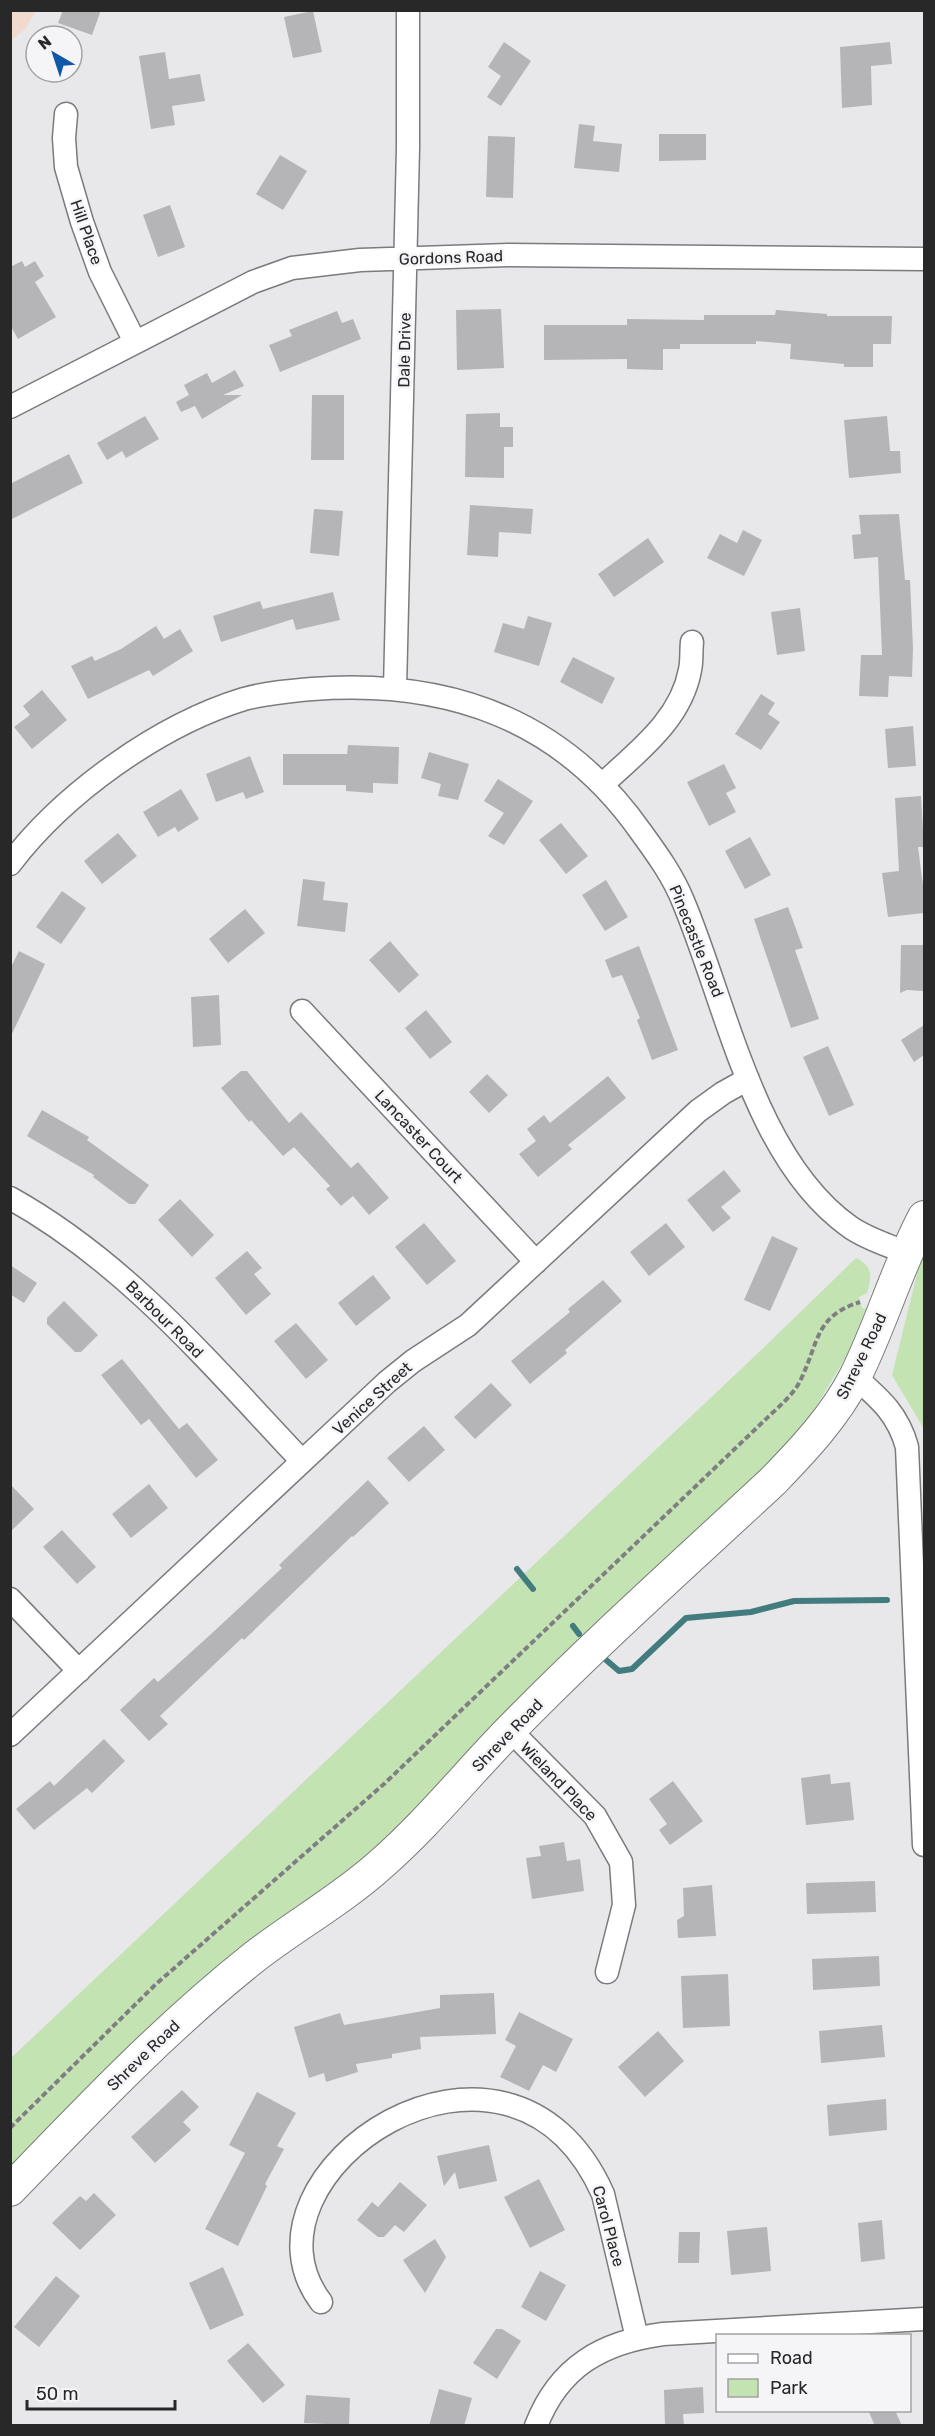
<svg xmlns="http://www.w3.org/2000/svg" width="935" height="2436" viewBox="0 0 935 2436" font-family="Rubik,sans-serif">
	<rect width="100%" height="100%" fill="#e8e8eb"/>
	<path fill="#f0d9cd" d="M11,10L36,11L25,29L11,41Z"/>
	<path fill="#c3e3b3" d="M924,1246V1429L892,1375Z
		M856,1258C873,1266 872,1277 867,1293L859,1297L862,1308L866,1309L847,1355L811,1415L775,1459L433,1800L11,2172V2058L757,1354Z"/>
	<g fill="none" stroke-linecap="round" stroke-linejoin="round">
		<path stroke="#427c7f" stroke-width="6" d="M517,1569L533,1589
			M573,1626L579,1634
			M605,1659L619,1671L632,1669L686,1618L751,1612L794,1601L887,1600"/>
	</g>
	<path fill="#b5b5b8" d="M63,10H101L92,35L58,23Z
		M313,11L322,52L293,58L284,17Z
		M504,42L531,61L501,106L487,97L501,76L488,67Z
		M890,42L892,64L871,66L872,105L842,108L840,47Z
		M165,52L169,79L200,74L205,101L172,106L175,125L151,129L139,56Z
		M579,124L595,126L593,141L622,144L619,172L574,168Z
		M659,134H706V160L659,161Z
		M488,136L515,137L513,198L486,197Z
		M280,155L307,171L283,210L256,194Z
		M170,205L185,247L158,257L143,215Z
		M22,261L25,267L35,261L44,276L35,282L56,317L18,339L10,325V267Z
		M501,309L504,368L457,370L456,310Z
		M776,310L827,314V316H892L891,344H873V367H844V364L790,359L791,344L756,341V344H680V349H663V370L627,369V359L544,360V325H627V319L704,320V315H775Z
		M337,311L342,323L353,319L361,339L280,372L269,345L292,336L289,330Z
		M235,370L244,386L223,395H242L202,419L195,406L181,412L176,402L189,395L184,385L207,373L212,383Z
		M312,395H344V460H311Z
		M500,413V427H513V447H504V478L465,477L466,414Z
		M145,416L159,439L126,458L122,451L107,460L97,443Z
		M887,416L890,451H900L901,473L849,478L844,420Z
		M69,454L83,483L10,520V484Z
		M470,505L533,509L531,534L499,532L498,557L467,555Z
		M314,509L343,511L339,556L310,553Z
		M899,514L905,580H910L913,648L912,677L889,676L888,697L859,696L861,655H882L878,557L854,559L852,535L861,534L859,515Z
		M743,530L762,540L744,576L707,558L720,534L737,543Z
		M648,538L664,562L614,597L598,574Z
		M333,592L340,620L296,630L293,619L221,642L213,616L260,601L263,609Z
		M800,608L805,651L777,655L771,612Z
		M528,616L552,623L539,666L494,652L503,623L524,629Z
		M156,626L164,639L180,629L193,651L153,676L149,670L88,699L71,666L92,656L95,661L121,649Z
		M573,657L615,678L602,704L560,682Z
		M42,690L67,720L32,749L14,727L30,715L23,706Z
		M761,694L775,703L768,714L780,722L761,750L735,734Z
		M913,726L916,766L888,768L885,729Z
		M348,745L399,747L398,784L373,783V793L346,791V785H283V754H347Z
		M429,752L469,764L458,800L438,796L441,784L421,778Z
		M250,756L264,792L246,799L243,792L216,802L206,774Z
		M724,764L736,788L726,793L736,812L709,826L687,782Z
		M498,779L533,801L504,845L488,836L504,813L484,801Z
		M181,789L199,819L178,832L175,827L158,837L143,812Z
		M921,796L924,847H918L924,893V913L888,917L882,873L899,871L895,798Z
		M561,823L588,856L566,874L539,840Z
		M118,833L137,856L102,884L84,861Z
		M750,837L771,875L745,889L725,851Z
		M303,879L325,882L323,900L348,903L345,932L297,926Z
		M606,880L628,917L605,931L582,895Z
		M62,891L86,908L61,944L36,927Z
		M788,907L803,948L795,950L819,1019L791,1028L754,919Z
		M245,909L265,933L228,963L209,939Z
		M390,941L419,975L399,993L369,960Z
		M901,945H924V991L907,990L900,993Z
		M639,946L678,1050L652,1060L637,1020L640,1018L622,975L612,978L605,960Z
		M19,951L45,964L10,1038V969Z
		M219,995L221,1045L193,1047L191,997Z
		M426,1010L452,1042L430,1059L405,1028Z
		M924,1025V1055L914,1062L901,1040Z
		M828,1046L854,1105L829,1116L803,1057Z
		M241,1071H247L289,1123L301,1112L351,1168L358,1162L389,1198L369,1215L353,1196L341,1206L326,1189L330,1186L294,1147L283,1156L251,1120L249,1122L221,1088Z
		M487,1074L508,1095L489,1113L469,1092Z
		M608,1076L626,1098L568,1145L572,1149L538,1177L519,1154L536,1141L527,1129L544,1115L550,1123Z
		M42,1110L89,1137L87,1140L149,1185L135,1204H129L93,1177L94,1175L27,1136Z
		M724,1170L741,1191L721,1207L731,1218L713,1232L687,1200Z
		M180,1199L214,1235L192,1257L158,1220Z
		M424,1223L456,1261L427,1285L395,1247Z
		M666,1223L685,1247L649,1276L630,1252Z
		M772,1236L798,1248L770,1311L744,1300Z
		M247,1251L262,1268L254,1274L271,1294L246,1315L215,1278Z
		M10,1265L37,1283L24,1303L10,1294Z
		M373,1275L391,1298L356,1326L338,1303Z
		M603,1280L622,1301L565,1350L567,1353L530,1384L511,1361L570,1312L568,1309Z
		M64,1301L98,1335L81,1352H75L47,1324V1318Z
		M296,1323L328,1360L306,1379L274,1341Z
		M122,1359L179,1429L187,1423L218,1460L196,1478L149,1419L141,1425L101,1375Z
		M491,1383L512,1405L475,1439L454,1417Z
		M424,1426L445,1450L409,1482L387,1458Z
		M368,1480L389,1503L353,1537L352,1536L244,1640L242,1638L160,1716L168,1724L149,1741L120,1710L154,1678L158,1682L210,1635L282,1568L279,1565Z
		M10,1484L34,1509L10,1532Z
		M149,1484L168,1508L131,1538L112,1514Z
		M62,1530L96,1567L77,1584L43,1547Z
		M104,1739L125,1761L92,1793L87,1788L34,1830L16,1809L50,1781L54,1786Z
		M830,1774L831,1784L850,1782L854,1820L806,1825L801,1778Z
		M673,1781L703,1821L670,1845L659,1830L667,1824L649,1799Z
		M564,1842L567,1861L580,1859L584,1891L532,1899L526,1858L541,1856L539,1846Z
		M875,1881L876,1912L807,1914L806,1883Z
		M712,1885L716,1936L678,1938L677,1920L684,1916L683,1888Z
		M879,1956L880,1986L813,1990L812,1959Z
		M728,1974L730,2026L683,2028L681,1976Z
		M494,1993L496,2034L420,2037L421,2049L392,2054V2058L356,2064L358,2072L326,2082L324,2073L309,2078L294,2027L340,2013L344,2025L440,2008V1995Z
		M519,2012L573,2039L556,2072L543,2065L529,2091L500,2077L516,2046L505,2040Z
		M882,2025L885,2057L821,2063L819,2031Z
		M658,2031L684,2061L645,2097L618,2067Z
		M182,2090L199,2107L183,2122L191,2130L155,2163L131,2137Z
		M257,2092L296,2113L277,2146L284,2149L265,2184L267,2186L238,2246L205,2229L245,2153L229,2145Z
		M886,2099L887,2130L829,2136L827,2105Z
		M489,2145L497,2181L459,2189L455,2172L444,2186L437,2156Z
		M539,2179L565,2230L530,2248L504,2197Z
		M400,2182L427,2205L404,2232L395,2225L384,2237H378L357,2220L372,2202L378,2207Z
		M94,2193L116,2215L80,2250L52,2223L80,2196L86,2201Z
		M882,2220L885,2259L861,2262L858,2223Z
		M767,2227L771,2271L731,2275L727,2231Z
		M679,2232H700L699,2263H678Z
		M435,2239L446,2257L425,2293L403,2260Z
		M223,2267L244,2315L210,2330L189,2283Z
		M540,2271L566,2285L546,2321L521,2307Z
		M56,2276L80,2296L39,2347L14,2327Z
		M496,2329H502L521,2341L497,2379L473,2363Z
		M248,2343L285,2385L263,2403L227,2361Z
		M703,2387L704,2413L683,2414L684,2426H665L664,2390Z
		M439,2389L472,2398L464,2426H429Z
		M306,2395L350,2398L349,2425L304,2423Z
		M868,2410H895L902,2426H875Z"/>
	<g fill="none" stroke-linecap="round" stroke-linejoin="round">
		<g stroke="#7b7b7d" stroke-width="25">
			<path id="street" d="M66,114L64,138L66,167L82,222L100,272L135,342
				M10,407L253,282L292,268L360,260L508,255L924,259
				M395,689L408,148V10
				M603,784C637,752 681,720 690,670C692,661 691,651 692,642
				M10,864C64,793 159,725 244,699C266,693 289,691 312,689C447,679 561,718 641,832C657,854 673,876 683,901C727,1005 754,1159 850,1227C867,1239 888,1245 907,1253
				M302,1011L536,1262
				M10,1198C127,1263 212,1366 302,1461
				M855,1377C880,1399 898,1414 907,1447L924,1845
				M10,1599L79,1671
				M510,1730L595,1816L621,1862L624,1905L607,1972
				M10,1735L387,1382L413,1361L468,1325L698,1111L723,1093L748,1079
				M321,2302C225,2175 508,1982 603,2194L637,2338
				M536,2426C559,2366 603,2342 663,2334L924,2319"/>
		</g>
		<g stroke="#7b7b7d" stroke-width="34">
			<path id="secondary" d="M10,2190C88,2109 165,2028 253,1958C294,1926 341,1900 380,1865C427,1824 467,1774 511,1729C595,1643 685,1563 773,1481C804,1449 835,1416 855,1377C881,1325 897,1268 924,1217"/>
		</g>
		<path stroke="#7f7f81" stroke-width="4" stroke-dasharray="6 3" stroke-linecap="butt" d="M10,2128L155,1985L384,1784L765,1420C777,1408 794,1395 801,1379C819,1342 815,1316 860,1302"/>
		<use href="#street" stroke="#fff" stroke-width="22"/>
		<use href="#secondary" stroke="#fff" stroke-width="32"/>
	</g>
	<g text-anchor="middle" stroke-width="5" stroke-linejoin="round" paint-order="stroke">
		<g font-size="16" fill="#282829" stroke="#f5f5f8">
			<text transform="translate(87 232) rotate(71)" y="6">Hill Place</text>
			<text transform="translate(451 257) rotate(-2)" y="6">Gordons Road</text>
			<text transform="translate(404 350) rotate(-89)" y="6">Dale Drive</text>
			<text transform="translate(697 941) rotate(68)" y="6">Pinecastle Road</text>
			<text transform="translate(419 1136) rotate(47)" y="6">Lancaster Court</text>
			<text transform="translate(165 1319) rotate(45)" y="6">Barbour Road</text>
			<text transform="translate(861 1356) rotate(-64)" y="6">Shreve Road</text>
			<text transform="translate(372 1398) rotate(-42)" y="6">Venice Street</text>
			<text transform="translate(507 1735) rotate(-46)" y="6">Shreve Road</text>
			<text transform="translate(559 1781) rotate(46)" y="6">Wieland Place</text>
			<text transform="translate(143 2055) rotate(-44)" y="6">Shreve Road</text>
			<text transform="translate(609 2226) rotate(75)" y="6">Carol Place</text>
		</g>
	</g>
	<rect width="935" height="2436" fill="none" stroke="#282829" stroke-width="24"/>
	<rect x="716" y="2334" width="195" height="78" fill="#f5f5f8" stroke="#a3a3a5" stroke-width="1.5"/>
	<rect x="728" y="2354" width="30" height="9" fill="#ffffff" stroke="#a3a3a5" stroke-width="1.5"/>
	<text x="770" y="2364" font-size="18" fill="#282829">Road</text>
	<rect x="728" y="2379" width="30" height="18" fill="#c3e3b3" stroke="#a3a3a5" stroke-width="1.5"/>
	<text x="770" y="2394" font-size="18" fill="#282829">Park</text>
	<g transform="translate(54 54) rotate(321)"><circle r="28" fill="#f5f5f8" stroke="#a3a3a5" stroke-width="1.5"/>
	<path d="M0-4.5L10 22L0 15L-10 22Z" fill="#0e58a7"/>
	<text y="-9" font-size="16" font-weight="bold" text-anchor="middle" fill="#282829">N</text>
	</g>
	<path d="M27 2400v9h148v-9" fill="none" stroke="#282829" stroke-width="3"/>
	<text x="36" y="2400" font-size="18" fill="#282829" stroke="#f5f5f8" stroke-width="4.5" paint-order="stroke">50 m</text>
</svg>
